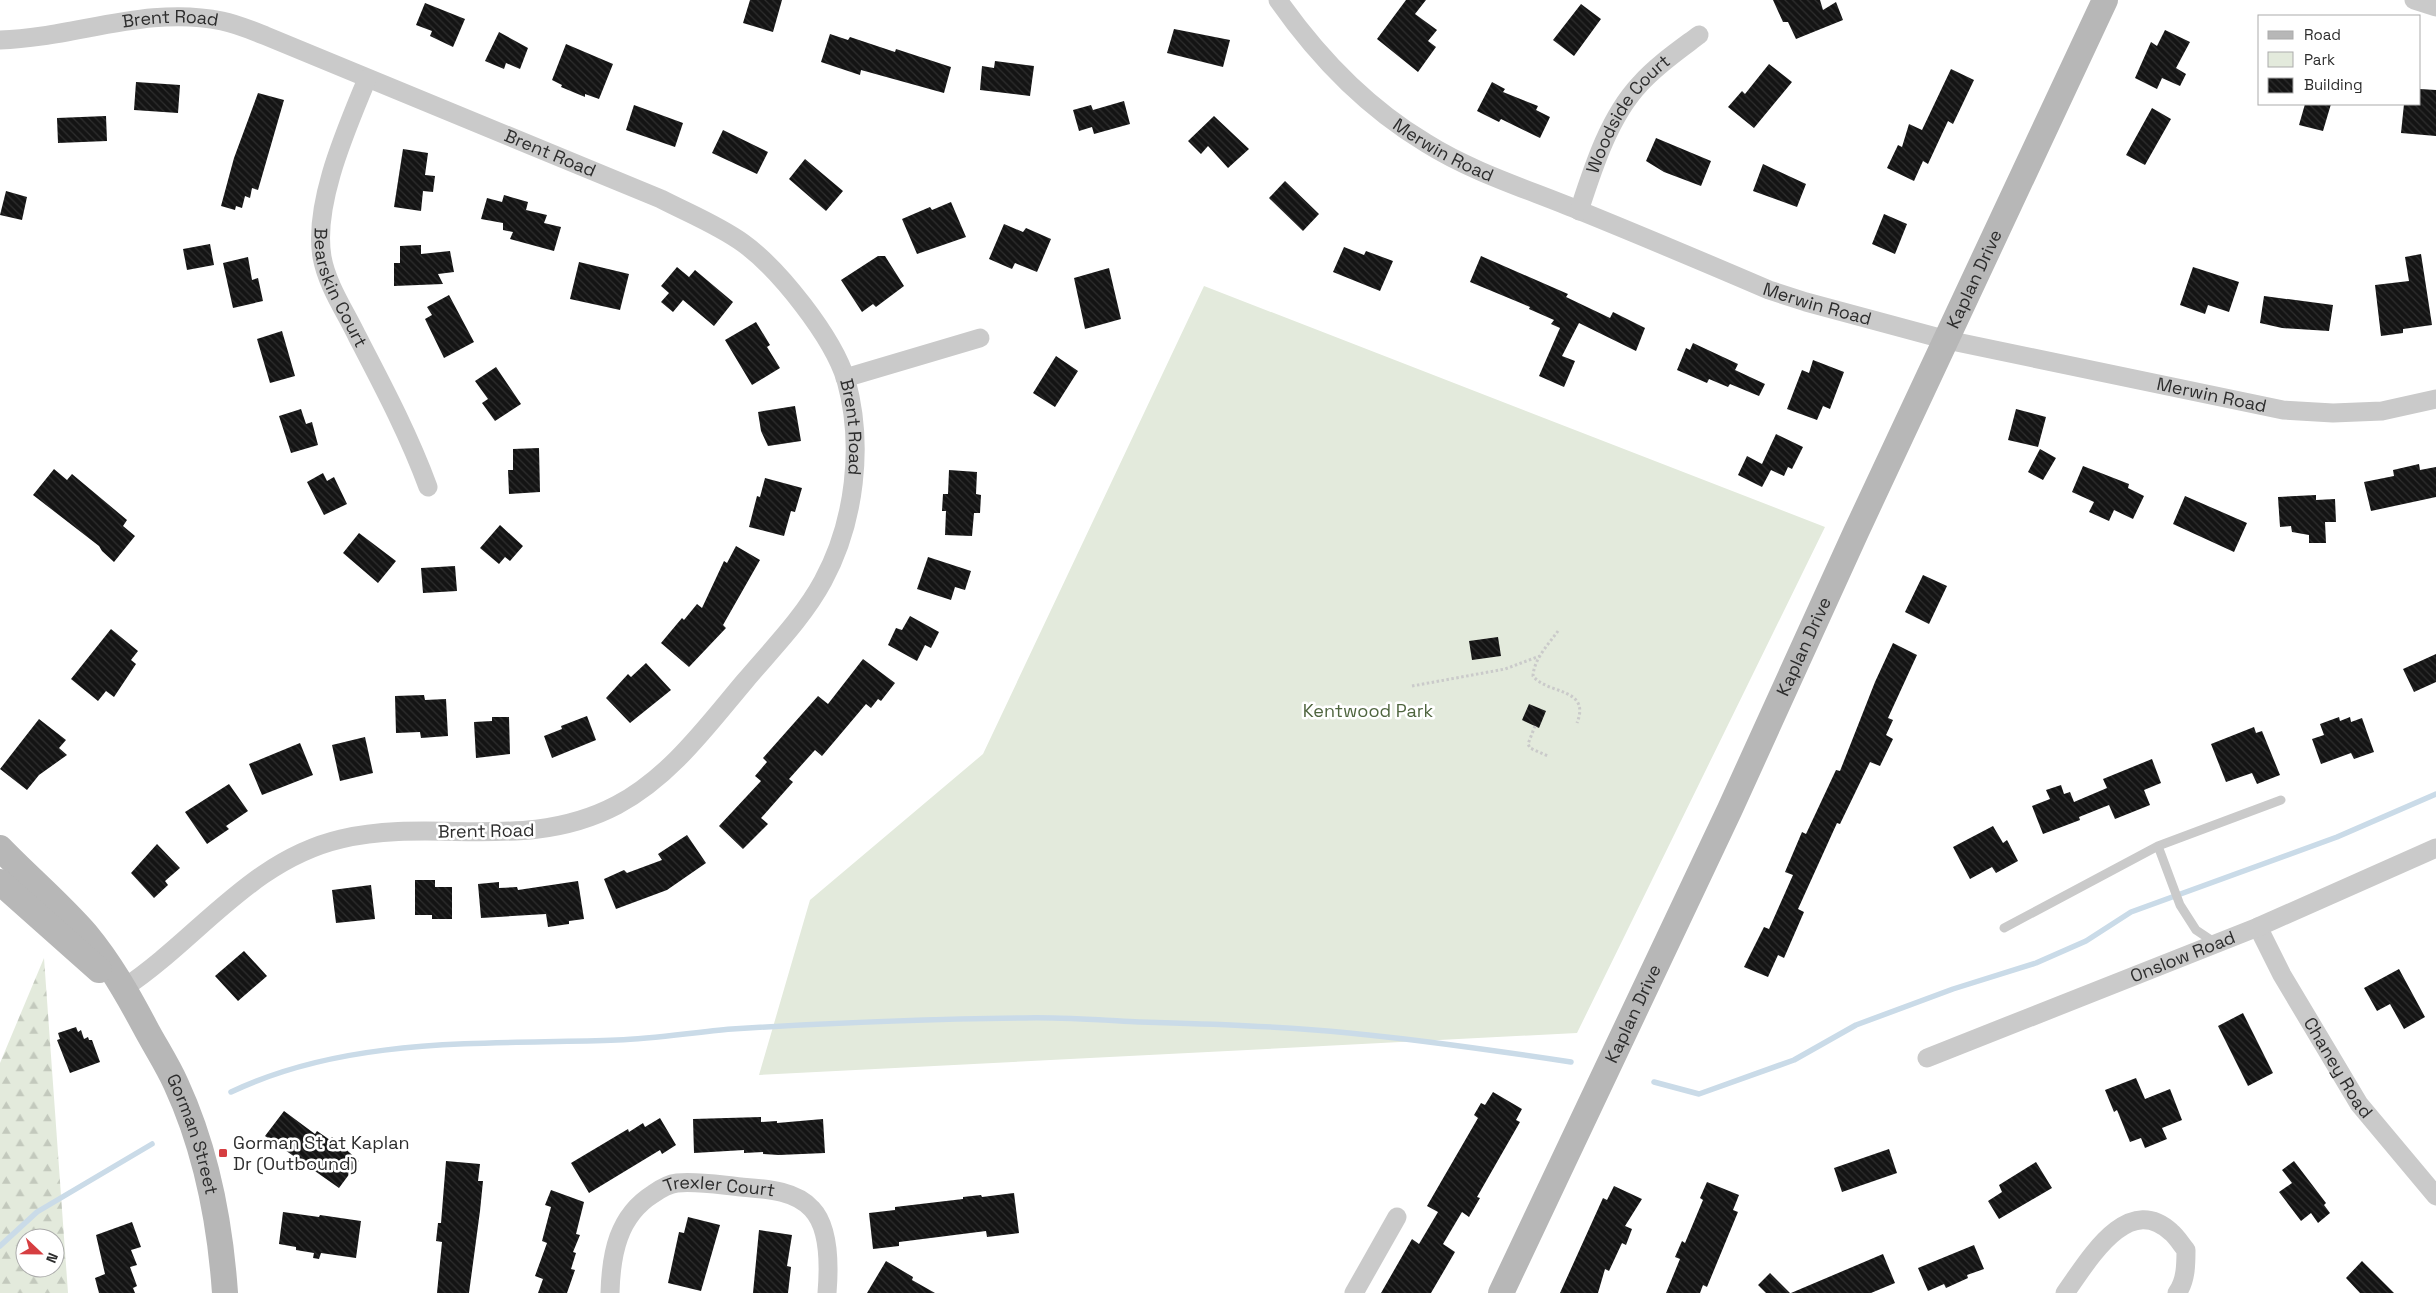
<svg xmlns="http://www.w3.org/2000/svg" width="2436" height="1293" viewBox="0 0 2436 1293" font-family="'Space Grotesk',sans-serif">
	<defs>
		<pattern id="forest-firs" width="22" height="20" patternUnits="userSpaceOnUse" patternTransform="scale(1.25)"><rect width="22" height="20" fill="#e3eadc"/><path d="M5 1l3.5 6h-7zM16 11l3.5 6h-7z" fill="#c3c9bd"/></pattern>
		<pattern id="building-back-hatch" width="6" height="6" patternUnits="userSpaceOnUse" patternTransform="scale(1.25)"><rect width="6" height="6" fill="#141414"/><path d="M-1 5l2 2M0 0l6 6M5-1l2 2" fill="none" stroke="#2e2e2e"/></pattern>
	</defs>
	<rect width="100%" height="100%" fill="#fff"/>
	<path fill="url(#forest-firs)" fill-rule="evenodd" d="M44,958L68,1293H0V1063ZM25,1238H55V1268H25Z"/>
	<path fill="#e3eadc" d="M1204,286L1825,527L1577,1033L759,1075L810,900L983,754Z"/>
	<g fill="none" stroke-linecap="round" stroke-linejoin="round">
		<path stroke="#cadbe8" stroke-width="5.5" d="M1654,1082L1699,1094L1794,1060L1856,1025L1953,989L2036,963L2086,941L2131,912L2337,837L2436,794
			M231,1092C351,1035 487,1045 617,1040C656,1039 694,1032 732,1029C829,1023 927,1019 1024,1018C1062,1017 1101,1020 1139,1022C1209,1024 1280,1026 1349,1033C1424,1040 1498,1051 1571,1062
			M0,1246L37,1212L152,1144"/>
	</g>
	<path fill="url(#building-back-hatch)" d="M750,0H782L773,32L743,23Z
		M1406,0H1426L1415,14L1437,30L1428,41L1436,47L1418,72L1377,39Z
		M1773,0H1820L1823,10L1836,2L1843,20L1796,39L1788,22H1783Z
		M425,3L465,19L453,47L430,36L432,31L416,25Z
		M1581,4L1601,19L1574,56L1553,40Z
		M1174,29L1230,40L1223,67L1167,53Z
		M2165,30L2190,42L2176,68L2186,74L2180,86L2162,78L2157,89L2135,78L2151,42L2157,46Z
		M499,32L528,48L520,69L506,63L504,69L485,61Z
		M830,34L848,40L850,37L895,52L896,49L951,67L944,93L861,70L860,75L821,62Z
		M566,44L613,64L599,99L585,94V97L561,87L562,85L552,80Z
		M995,61L1034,66L1030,96L980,90L982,66L994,68Z
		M1769,64L1792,82L1754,128L1728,107L1742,91L1745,94Z
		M1951,69L1974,80L1953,124L1948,121L1928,164L1923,161L1914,181L1887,168L1898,145L1902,147L1909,124L1922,130Z
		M136,82L180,85L178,113L134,110Z
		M1492,82L1505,89L1503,92L1538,106L1536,110L1550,117L1540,138L1501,119L1499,122L1477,111Z
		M2420,89L2436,90V136L2401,133L2404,104H2420Z
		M258,93L284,100L258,190L252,188L250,198L245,196L242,208L236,206L235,210L221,206L234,158Z
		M1124,101L1130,124L1094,134L1092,127L1079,131L1073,110L1091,105L1093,110Z
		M2305,104H2331L2323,131L2299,125Z
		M634,105L683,123L675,147L626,130Z
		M2152,108L2171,119L2145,165L2126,155Z
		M106,116L107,141L58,143L57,118Z
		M1214,116L1249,149L1228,168L1208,146L1201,154L1188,141Z
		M723,130L768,152L757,174L712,153Z
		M1656,138L1711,161L1701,186L1664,172L1646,161Z
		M403,149L428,153L425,175L435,176L433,192L423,191L421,211L394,207Z
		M805,159L843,191L826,211L789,179Z
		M1763,164L1806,184L1797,207L1753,191Z
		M1285,181L1319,214L1303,231L1269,198Z
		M6,191L27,197L22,220L0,215Z
		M504,195L528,202L526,210L547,215L544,223L561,227L554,251L510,239L513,232L503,230V223L481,219L487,198L502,202Z
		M951,202L966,237L917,254L902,219L930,207L932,210Z
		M1884,214L1907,224L1895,254L1872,244Z
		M1004,224L1023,232L1026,228L1051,239L1037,272L1015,263L1012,269L989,259Z
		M210,244L214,265L187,270L183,249Z
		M421,245V254L450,251L454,272L438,274L443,284L394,286V263H400V246Z
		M1344,247L1364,255L1366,251L1393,261L1380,291L1333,272Z
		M2421,254L2432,325L2403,329V333L2381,336L2375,285L2409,281L2405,257Z
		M878,256H885L904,286L876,307L873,304L862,312L841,280Z
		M1481,256L1568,294L1566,297L1610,318L1613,312L1645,328L1636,351L1579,323L1562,356L1575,361L1564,387L1539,376L1560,328L1551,324L1554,320L1529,309L1530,307L1470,282Z
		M248,257L252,280L258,278L263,301L233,308L223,263Z
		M579,262L629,274L620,310L570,299Z
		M677,267L689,277L695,270L733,302L714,326L683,300L673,312L661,302L669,293L661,286Z
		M2193,267L2239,282L2229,312L2208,305L2205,314L2180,305Z
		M1109,268L1121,319L1085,329L1074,278Z
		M449,295L474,342L444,358L425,319L432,315L427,307Z
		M2264,296L2333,305L2329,331L2282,328L2260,323Z
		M756,322L770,345L767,347L780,368L752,385L725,340Z
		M282,331L295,376L270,383L257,339Z
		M1693,343L1738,364L1735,370L1765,384L1759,396L1730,384L1728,387L1709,379L1707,383L1677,370L1686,348L1690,350Z
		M1056,356L1078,371L1055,407L1033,393Z
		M1813,360L1844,372L1830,409L1823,406L1817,420L1787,409L1802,370L1809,373Z
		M496,367L521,404L495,421L482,403L488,399L475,381Z
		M795,406L801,441L768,446L761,431L758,412Z
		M301,409L306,424L312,422L318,445L291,453L279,416Z
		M2016,409L2046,417L2038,447L2008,440Z
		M1776,434L1803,447L1792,469L1788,467L1784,476L1771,470L1762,487L1738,475L1747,456L1762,464Z
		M539,448L540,492L509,494L508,470H513V449Z
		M2040,449L2056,458L2043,480L2028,472Z
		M2419,464L2420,470L2436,467V497L2371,511L2364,482L2394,476L2393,470Z
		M2083,466L2129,484L2128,488L2144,496L2133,519L2114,510L2109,521L2089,512L2094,502L2072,492Z
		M54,469L67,480L72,474L127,520L123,526L135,536L114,562L102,551L99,546L33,495Z
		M949,470L977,472L976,494L981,495L980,513H974L972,536L945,535L946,511H942L943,494H948Z
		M323,473L327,481L334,477L347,504L324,515L307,482Z
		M765,478L802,488L795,512L791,511L784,536L749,527L757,496L760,497Z
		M2316,495V500L2335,499L2336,522H2325L2326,543H2309V535L2292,532L2291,526L2280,527L2278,497Z
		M2185,496L2247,523L2234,552L2173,524Z
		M500,525L523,546L510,561L505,557L499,564L480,548Z
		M359,533L396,561L378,583L343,553Z
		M736,546L760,560L723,625L726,628L689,667L661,643L682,618L684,620L697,604L702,608L724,561L727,563Z
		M928,557L971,571L965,590L955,587L951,600L917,589Z
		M455,566L457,591L423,593L421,568Z
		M1923,575L1947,586L1929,624L1905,612Z
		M910,616L939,632L931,648L925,645L917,661L888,645L896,628L902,630Z
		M111,629L138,651L131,660L136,664L114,697L106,691L98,701L71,679Z
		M1498,637L1501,656L1472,660L1469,641Z
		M1893,643L1917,655L1888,718L1893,720L1886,735L1893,739L1880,766L1870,762L1840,824L1837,823L1798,909L1804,912L1784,958L1778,955L1768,977L1744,967L1764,927L1769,929L1793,875L1785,872L1802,832L1806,834L1836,770L1840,771L1875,682Z
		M2436,654V682L2414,692L2403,669Z
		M863,659L895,683L881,701L878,699L871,708L866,704L822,756L815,750L789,779L793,782L761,818L768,824L743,849L719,826L761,781L755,776L767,762L763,758L818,696L828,704Z
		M646,663L671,690L630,723L606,698L628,674L631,677Z
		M424,695L425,700L446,699L448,736L421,738L420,732L396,733L395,696Z
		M1529,704L1546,711L1539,728L1522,720Z
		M587,716L596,740L552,758L544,736L562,729L561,726Z
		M492,717H509L510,754L476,758L474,722L492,721Z
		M2339,717L2340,721L2350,717L2351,722L2362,718L2374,752L2354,759L2351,753L2321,764L2312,739L2324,735L2320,724Z
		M39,719L66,740L59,748L67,755L39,775L27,790L0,769Z
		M2254,727L2256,733L2262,731L2280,775L2257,784L2252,773L2226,782L2211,744Z
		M365,737L373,773L340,781L332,745Z
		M300,743L313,775L262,795L249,764Z
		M2152,759L2161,783L2144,790L2150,805L2115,819L2109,805L2079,817L2080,820L2043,834L2032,806L2050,799L2046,790L2061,785L2064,794L2070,792L2074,802L2107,788L2103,779Z
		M229,784L248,811L226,826L229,829L207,844L185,812Z
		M1993,826L2003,843L2007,840L2018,861L1996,873L1992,867L1970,879L1953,847Z
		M687,835L706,863L667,890L616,909L604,879L624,870L627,873L662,860L658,854Z
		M157,844L180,868L165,881L168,885L154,898L131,873Z
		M415,880H435V887H452V919H432V915H415Z
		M578,881L584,919L569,921V924L548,927L546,914L481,918L478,884L499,882V888L517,887L518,890Z
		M371,885L375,919L336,923L332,890Z
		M244,951L267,976L238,1001L215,976Z
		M2399,969L2425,1017L2404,1029L2390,1004L2377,1011L2364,988Z
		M2243,1013L2273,1073L2248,1086L2218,1026Z
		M76,1027L78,1032L81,1030L84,1039L88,1037L89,1040H92L100,1062L70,1073L57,1040L60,1039L58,1033Z
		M2136,1078L2145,1099L2170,1089L2182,1120L2162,1128L2167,1139L2145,1148L2141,1138L2130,1142L2117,1110L2114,1112L2105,1090Z
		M1493,1092L1522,1109L1516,1120L1520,1122L1477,1197L1480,1198L1469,1217L1462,1212L1443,1244L1455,1252L1431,1293H1381L1412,1239L1419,1244L1438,1212L1427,1206L1478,1118L1474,1115L1481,1103L1485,1105Z
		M284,1111L315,1134L317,1131L330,1140L332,1137L359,1161L339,1188L265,1136Z
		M761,1117V1122L777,1121V1123L823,1119L825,1153L779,1155L763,1154V1152L744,1153V1150L694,1153L693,1119Z
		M660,1118L676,1145L662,1154L660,1150L589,1193L571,1163L628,1129L629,1132L643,1123L645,1127Z
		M1889,1149L1897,1173L1842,1192L1834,1168Z
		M446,1161L480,1164L478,1181H483L480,1211L469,1293H437L442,1242L436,1241L438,1223H441Z
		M2294,1161L2326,1203L2324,1205L2330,1213L2318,1223L2311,1213L2301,1221L2279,1192L2292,1183L2282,1170Z
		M2036,1162L2052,1188L1999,1219L1988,1201L2002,1192L1999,1185Z
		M1707,1182L1739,1195L1733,1210L1738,1212L1707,1287L1703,1285L1700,1293H1666L1680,1259L1675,1257L1682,1241L1685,1243L1703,1200L1700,1198Z
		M1614,1186L1642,1199L1625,1226L1632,1229L1626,1245L1622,1243L1609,1271L1605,1269L1598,1293H1560L1603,1198L1607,1200Z
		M551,1190L584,1202L576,1234L580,1235L573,1252L576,1253L571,1269L575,1270L567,1293H538L543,1279L535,1276L547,1243L542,1241L551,1207L545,1205Z
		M1014,1193L1019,1233L987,1237L986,1231L899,1242V1246L873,1249L869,1213L895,1210V1207L963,1199V1197L981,1195L982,1197Z
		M283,1212L319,1217L320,1215L361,1221L356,1258L321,1253L319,1259L313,1258L314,1253L296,1250V1247L279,1244Z
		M688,1217L720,1225L701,1291L668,1283L679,1232L684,1233Z
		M132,1222L141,1247L131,1250L137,1265L130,1267L137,1286L133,1288L135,1293H99L95,1278L105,1274L96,1235Z
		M759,1230L792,1235L787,1266L791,1267L788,1293H753Z
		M1974,1245L1984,1269L1967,1275L1968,1278L1946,1288L1944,1284L1928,1291L1918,1268Z
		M1883,1254L1895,1283L1871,1293H1791Z
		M886,1261L913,1277L912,1280L935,1293H867Z
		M2362,1261L2394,1293H2360L2346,1278Z
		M1770,1273L1790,1293H1766L1758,1285Z"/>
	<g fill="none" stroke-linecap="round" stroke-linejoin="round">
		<path stroke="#cacaca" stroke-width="3" stroke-dasharray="2.5 2.5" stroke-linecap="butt" d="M1558,631C1548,645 1534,659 1533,676C1548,695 1591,687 1577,723
			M1412,686L1505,669L1540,656
			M1535,726L1528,744L1530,748L1548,756"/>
		<path stroke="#cacaca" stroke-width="9" d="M2158,846L2180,905L2196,930L2217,944
			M2004,928L2158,846L2281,800"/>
		<g stroke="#cacaca" stroke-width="19">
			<path id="s1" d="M1278,0C1318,57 1366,107 1426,143C1472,172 1527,189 1578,210C1642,236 1706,263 1769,290L1806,302L1947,340L2283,410L2333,413L2382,411L2436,399"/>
			<path d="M2414,0L2436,7"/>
			<path id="s2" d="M0,40C74,38 147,5 222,21C237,24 251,30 266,36L661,199C688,213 718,225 743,243C779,269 833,337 846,380C864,445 855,522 823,581C803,618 772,649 745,681C707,726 670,777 617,805C526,853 435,817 341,839C251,860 199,938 124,988"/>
			<path id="s3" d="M367,79C347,128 313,203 322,257C327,285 345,311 357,336C383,386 409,435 428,487"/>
			<path id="s4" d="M1579,211C1593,168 1609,117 1640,84C1657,65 1679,50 1699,35"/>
			<path d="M845,378L980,338"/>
			<path id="s5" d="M2258,927L2282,975L2359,1104L2436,1196"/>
			<path id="s6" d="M1927,1058L2258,927L2436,848"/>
			<path id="s7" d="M610,1293C611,1254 618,1216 653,1194C660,1189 668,1184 677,1183C698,1181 720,1185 741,1187C765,1189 795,1190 812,1209C830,1228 829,1269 827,1293"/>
			<path d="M1354,1293L1397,1217"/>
			<path d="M2065,1293C2087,1263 2127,1191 2171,1232C2177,1237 2181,1244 2186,1250C2186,1264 2186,1281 2177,1293"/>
		</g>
		<g stroke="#b7b7b7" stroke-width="26">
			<path id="s8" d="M0,848C28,877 60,904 86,934C110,963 128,995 145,1027C155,1046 167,1064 176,1084C206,1149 220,1221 225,1293"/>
			<path d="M0,882L99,970"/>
			<path id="s9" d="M1501,1293L1730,809L1856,532L2105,0"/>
		</g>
	</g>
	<rect fill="#d63e41" stroke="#fff" stroke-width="2" x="218" y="1148" width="10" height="10" rx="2.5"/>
	<g text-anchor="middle" stroke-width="5" stroke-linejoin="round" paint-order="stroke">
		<g font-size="18" fill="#2d2d2d" stroke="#fff">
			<text dy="6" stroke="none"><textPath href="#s2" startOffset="172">Brent Road</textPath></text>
			<text dy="6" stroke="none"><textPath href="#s4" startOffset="110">Woodside Court</textPath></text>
			<text dy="6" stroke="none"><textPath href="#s1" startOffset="226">Merwin Road</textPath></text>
			<text dy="6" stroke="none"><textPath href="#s2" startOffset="578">Brent Road</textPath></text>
			<text dy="6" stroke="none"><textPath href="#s9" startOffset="1119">Kaplan Drive</textPath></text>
			<text dy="6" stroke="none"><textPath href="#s3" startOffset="220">Bearskin Court</textPath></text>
			<text dy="6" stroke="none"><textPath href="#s1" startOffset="631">Merwin Road</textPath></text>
			<text dy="6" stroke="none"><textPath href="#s1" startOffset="1036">Merwin Road</textPath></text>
			<text dy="6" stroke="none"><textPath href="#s2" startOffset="1012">Brent Road</textPath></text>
			<text dy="6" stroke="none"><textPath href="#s9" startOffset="714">Kaplan Drive</textPath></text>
			<text transform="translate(486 831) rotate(-1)" y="6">Brent Road</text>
			<text dy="6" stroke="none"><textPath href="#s6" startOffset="275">Onslow Road</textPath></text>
			<text dy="6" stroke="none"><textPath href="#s9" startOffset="309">Kaplan Drive</textPath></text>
			<text dy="6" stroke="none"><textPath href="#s5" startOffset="162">Chaney Road</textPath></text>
			<text dy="6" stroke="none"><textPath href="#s8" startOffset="350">Gorman Street</textPath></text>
			<text dy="6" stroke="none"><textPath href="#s7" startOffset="182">Trexler Court</textPath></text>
		</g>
		<g font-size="18" fill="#4f653f" stroke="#fff">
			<text x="1368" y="717">Kentwood Park</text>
		</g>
		<g font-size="18" fill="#2d2d2d" stroke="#fff" text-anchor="start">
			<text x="233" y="1149">Gorman St at Kaplan<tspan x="233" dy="21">Dr (Outbound)</tspan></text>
		</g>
	</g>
	<rect x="2258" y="15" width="162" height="90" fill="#ffffff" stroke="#ababab"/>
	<rect x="2268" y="31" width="25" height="8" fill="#b7b7b7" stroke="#ababab"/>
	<text x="2304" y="40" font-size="15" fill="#2d2d2d">Road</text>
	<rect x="2268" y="52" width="25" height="15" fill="#e3eadc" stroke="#ababab"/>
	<text x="2304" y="65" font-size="15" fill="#2d2d2d">Park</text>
	<rect x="2268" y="78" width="25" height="15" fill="url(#building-back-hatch)" stroke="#ababab"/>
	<text x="2304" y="90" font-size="15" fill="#2d2d2d">Building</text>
	<g transform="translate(40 1253) rotate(112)"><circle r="24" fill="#ffffff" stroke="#ababab"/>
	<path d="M0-4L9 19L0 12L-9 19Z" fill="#d63e41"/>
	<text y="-8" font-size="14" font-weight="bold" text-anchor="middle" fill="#2d2d2d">N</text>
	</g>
</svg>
